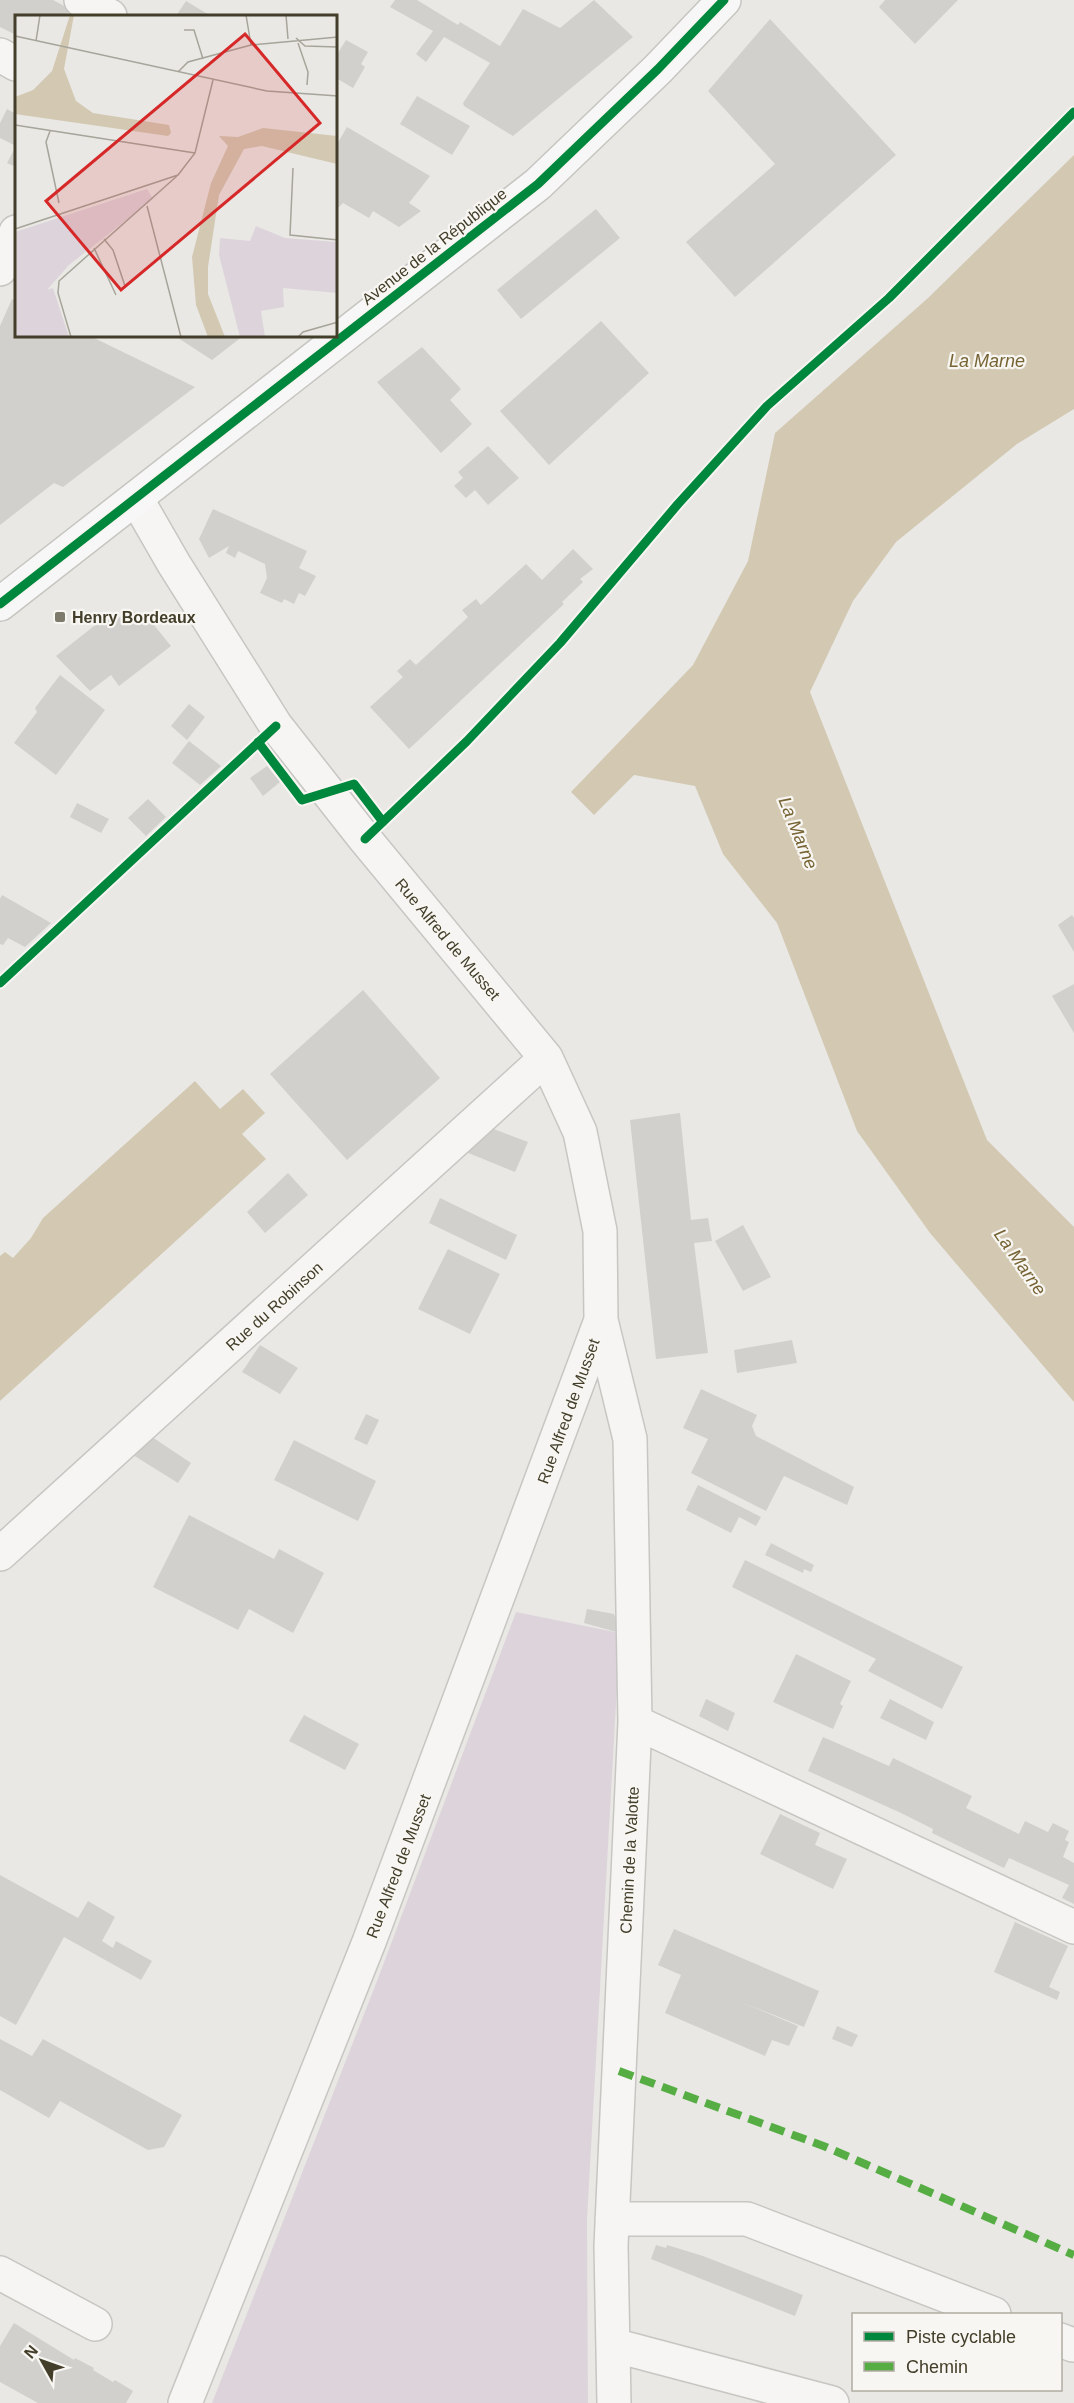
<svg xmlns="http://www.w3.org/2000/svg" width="1074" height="2403" viewBox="0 0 1074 2403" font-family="Arial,sans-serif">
	<rect width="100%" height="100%" fill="#e9e8e4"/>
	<path fill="#ddd4db" d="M516,1612L620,1633L587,2220L588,2403H212L377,1981Z"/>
	<path fill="#d3c9b3" d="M1074,155V409L1017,444L896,542L853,601L810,692L987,1140L1074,1227V1402L930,1233L857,1131L777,923L723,854L695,786L634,775L594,815L571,792L693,665L748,561L775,433L928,298Z
		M195,1081L220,1109L243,1089L265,1113L242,1134L266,1159L0,1401V1256L5,1252L13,1258L31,1238L43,1218Z"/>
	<path fill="#d1d0cc" d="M0,0H53L70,9L66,16H16V35L0,27Z
		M395,0H417L458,25L460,22L500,46L523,9L560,28L594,0L633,37L513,136L464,106L463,103L490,63L444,37L426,62L416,54L433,31L390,7Z
		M885,0H958L915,44L879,7Z
		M186,1L211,16H176Z
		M770,19L896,155L735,297L686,242L775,164L708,91Z
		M346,40L368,52L361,64L365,67L353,88L336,78V56Z
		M417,96L470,126L452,155L400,124Z
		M7,109L16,114V146L0,138V123Z
		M347,127L430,176L409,203L421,211L399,227L373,211L369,218L343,203L336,210V146Z
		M14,150L16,152V167L7,163Z
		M596,209L620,238L521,319L497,290Z
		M12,299L16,301V336H90L195,387L63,487L54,483L0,525V326Z
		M601,321L649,373L549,465L500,411Z
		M175,336H243L212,360Z
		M422,347L461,389L450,400L472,424L441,453L377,382Z
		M488,446L519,478L488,505L475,490L466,498L454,486L463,478L458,472Z
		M213,509L307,551L299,568L316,576L305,596L299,593L294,604L284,599L282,603L260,593L267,578L265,564L238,551L235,558L226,553L229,546L209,558L199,539Z
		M573,549L593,569L580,579L583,582L562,602L564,604L409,749L370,707L403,677L397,671L410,659L416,665L468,617L462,610L476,599L481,605L526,564L542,580Z
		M128,611L145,614L171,646L119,686L111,675L90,691L56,656L108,615L113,622Z
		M60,675L105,710L56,775L14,743L37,712L35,708Z
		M189,704L205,717L187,740L171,726Z
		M189,741L221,766L200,785L172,763Z
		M267,766L280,782L263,796L250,778Z
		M148,799L166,817L146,836L128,818Z
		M77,803L109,819L101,833L70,817Z
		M2,895L51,923L25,947L8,938L3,945L0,944V899Z
		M1072,915L1074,918V952L1058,925Z
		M1074,984V1033L1052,996Z
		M363,990L440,1078L347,1160L270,1074Z
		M680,1113L691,1220L708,1218L712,1241L694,1243L708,1353L656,1359L630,1120Z
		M491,1128L528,1142L515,1172L466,1152Z
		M288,1173L308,1195L265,1233L247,1212Z
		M440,1198L517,1235L506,1260L429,1223Z
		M743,1225L771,1277L743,1291L715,1241Z
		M448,1249L500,1274L470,1334L418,1309Z
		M792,1340L797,1363L737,1373L734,1350Z
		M260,1345L298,1368L280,1394L242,1372Z
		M701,1389L757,1415L752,1426L756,1436L854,1487L847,1505L784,1476L766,1511L691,1473L708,1439L683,1428Z
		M366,1414L379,1420L367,1445L354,1439Z
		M152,1437L191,1463L178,1483L133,1455Z
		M294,1440L376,1481L358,1521L274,1480Z
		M698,1485L761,1517L756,1526L739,1517L731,1533L686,1510Z
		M189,1515L274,1559L279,1549L324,1573L293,1633L249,1609L238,1630L153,1587Z
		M771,1543L814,1565L811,1572L804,1569L803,1573L765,1555Z
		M745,1560L963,1667L942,1709L868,1671L876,1659L732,1587Z
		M587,1609L614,1614L620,1633L584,1623Z
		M796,1654L851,1681L840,1704L843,1706L833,1729L773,1702Z
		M706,1699L735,1713L728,1731L699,1716Z
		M890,1699L934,1722L926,1740L880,1718Z
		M304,1715L359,1744L345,1770L289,1741Z
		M823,1737L889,1766L893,1758L972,1796L966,1808L1019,1834L1025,1821L1048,1832L1053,1823L1069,1831L1065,1840L1069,1842L1063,1857L1074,1863V1904L1062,1898L1069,1885L1009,1858L1004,1868L932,1833L933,1829L901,1813L808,1771Z
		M780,1814L820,1833L815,1845L847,1859L833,1889L760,1854Z
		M0,1875L78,1918L88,1901L115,1917L102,1941L113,1948L116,1941L152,1961L141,1980L64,1937L16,2025L0,2016Z
		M1015,1922L1068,1946L1049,1987L1060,1992L1057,2000L994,1972Z
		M674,1929L819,1991L804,2027L741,2002L798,2026L789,2046L772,2040L765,2056L665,2013L681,1975L658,1965Z
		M837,2026L858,2035L852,2047L832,2039Z
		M0,2039L32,2056L43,2039L182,2115L164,2147L148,2150L60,2101L49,2118L0,2090Z
		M656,2245L666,2248L667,2245L703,2256L803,2295L795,2316L651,2259Z
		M14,2323L74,2360L75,2358L94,2368L93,2370L113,2382L115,2380L133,2391L126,2403H38L0,2382V2346Z"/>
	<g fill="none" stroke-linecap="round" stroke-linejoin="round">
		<g stroke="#c7c6c2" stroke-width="36">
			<path id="minor" d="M81,0L110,16
				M0,55L16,64
				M0,269L16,232
				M136,498L174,564L276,726L365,839L546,1058L580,1132L600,1231L601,1320L369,1942L185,2403
				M601,1320L630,1439L635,1722L611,2246L614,2403
				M0,1554L546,1058
				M635,1722L1074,1927
				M612,2219H747L994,2314
				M0,2273L95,2324
				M1060,2340L1073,2345
				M613,2345L832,2403"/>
		</g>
		<g stroke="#c6c5c0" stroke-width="36">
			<path id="major" d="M0,604L538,184L658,69L724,0"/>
		</g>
		<use href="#minor" stroke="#f6f5f3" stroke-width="33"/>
		<use href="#major" stroke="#f7f7f7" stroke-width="33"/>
		<path stroke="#56ad44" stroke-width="8" stroke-dasharray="15 8" stroke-linecap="butt" d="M619,2071L826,2147L1074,2255"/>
		<g stroke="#f8f6f2" stroke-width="13">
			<path id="cycleway" d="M0,604L538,184L658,69L724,0
				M258,742L302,800L354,784L383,822
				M365,839L467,741L560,643L678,504L767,406L889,298L1074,112
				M0,983L276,726"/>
		</g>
		<use href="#cycleway" stroke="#00873e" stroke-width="9"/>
	</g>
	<rect fill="#7d7a6b" stroke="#f8f6f2" stroke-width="2" x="54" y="611" width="12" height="12" rx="3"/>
	<g text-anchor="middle" stroke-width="4.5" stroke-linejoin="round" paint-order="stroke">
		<g font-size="16" fill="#433e2a" stroke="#f8f6f2">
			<text transform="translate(434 246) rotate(-38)" y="6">Avenue de la République</text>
			<text transform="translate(448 939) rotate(50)" y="6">Rue Alfred de Musset</text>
			<text transform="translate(274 1306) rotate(-42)" y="6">Rue du Robinson</text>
			<text transform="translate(568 1411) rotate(-70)" y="6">Rue Alfred de Musset</text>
			<text transform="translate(629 1860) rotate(-87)" y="6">Chemin de la Valotte</text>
			<text transform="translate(398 1866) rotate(-69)" y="6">Rue Alfred de Musset</text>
		</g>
		<g font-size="16" font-weight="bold" fill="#433e2a" stroke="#f8f6f2" text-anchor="start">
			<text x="72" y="623">Henry Bordeaux</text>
		</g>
		<g font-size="18" font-style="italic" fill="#776434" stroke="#f8f6f2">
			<text x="987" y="367">La Marne</text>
			<text transform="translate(798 833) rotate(68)" y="6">La Marne</text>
			<text transform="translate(1020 1262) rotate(55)" y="6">La Marne</text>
		</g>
	</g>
	<g transform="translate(15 15)">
		<rect width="322" height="322" fill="#e9e8e4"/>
		<path d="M132,174L138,184L54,250L32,275L38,273L54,322H0V217ZM241,211L270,223L322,227V278L268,273L269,292L246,296L250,322H225L204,240L205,223L235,226Z" fill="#ddd4db"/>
		<path d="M55,0H59L49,54L61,86L78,98L154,110L156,118L153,121L0,99V82L18,75L37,56ZM248,113L322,121V149L247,131L229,134L204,180L193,252V279L210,322H193L181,290L177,242L196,168L213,131L204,121L223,122Z" fill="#d3c9b3"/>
		<path fill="none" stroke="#a7a49a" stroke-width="1.5" d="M231,0L236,30M271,0L273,24M169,15H179L188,44M0,21L252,76L323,81M281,23L290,31L323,32M21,26L25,0M283,28L293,57L292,70M163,57L173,47L236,30L323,22M0,110L180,138M35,116L31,127L44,188M278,153L275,220L323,225M132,191L166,322M0,214L163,160L180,138L198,65M89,224L98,235L110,271M79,233L101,280M56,322L43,278L44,266L162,161M283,322L288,317L323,307"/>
		<path fill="#d62828" fill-opacity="0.15" stroke="#d62828" stroke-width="3" d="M230,19L305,108L106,275L31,186Z"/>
		<rect width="322" height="322" fill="none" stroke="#433e2a" stroke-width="3"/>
	</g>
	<rect x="852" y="2313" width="210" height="78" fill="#f8f6f2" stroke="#b0aca2" stroke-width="1.5"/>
	<rect x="864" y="2332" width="30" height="9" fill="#00873e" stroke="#b0aca2" stroke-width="1.5"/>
	<text x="906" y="2343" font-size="18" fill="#433e2a">Piste cyclable</text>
	<rect x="864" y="2362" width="30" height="9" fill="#56ad44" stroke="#b0aca2" stroke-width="1.5"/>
	<text x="906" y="2373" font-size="18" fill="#433e2a">Chemin</text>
	<g transform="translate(42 2361) rotate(310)" stroke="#f8f6f2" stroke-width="4.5" paint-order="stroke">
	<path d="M0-4.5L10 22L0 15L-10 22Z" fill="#433e2a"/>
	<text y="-9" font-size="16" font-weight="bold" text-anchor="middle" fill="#433e2a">N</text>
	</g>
</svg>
